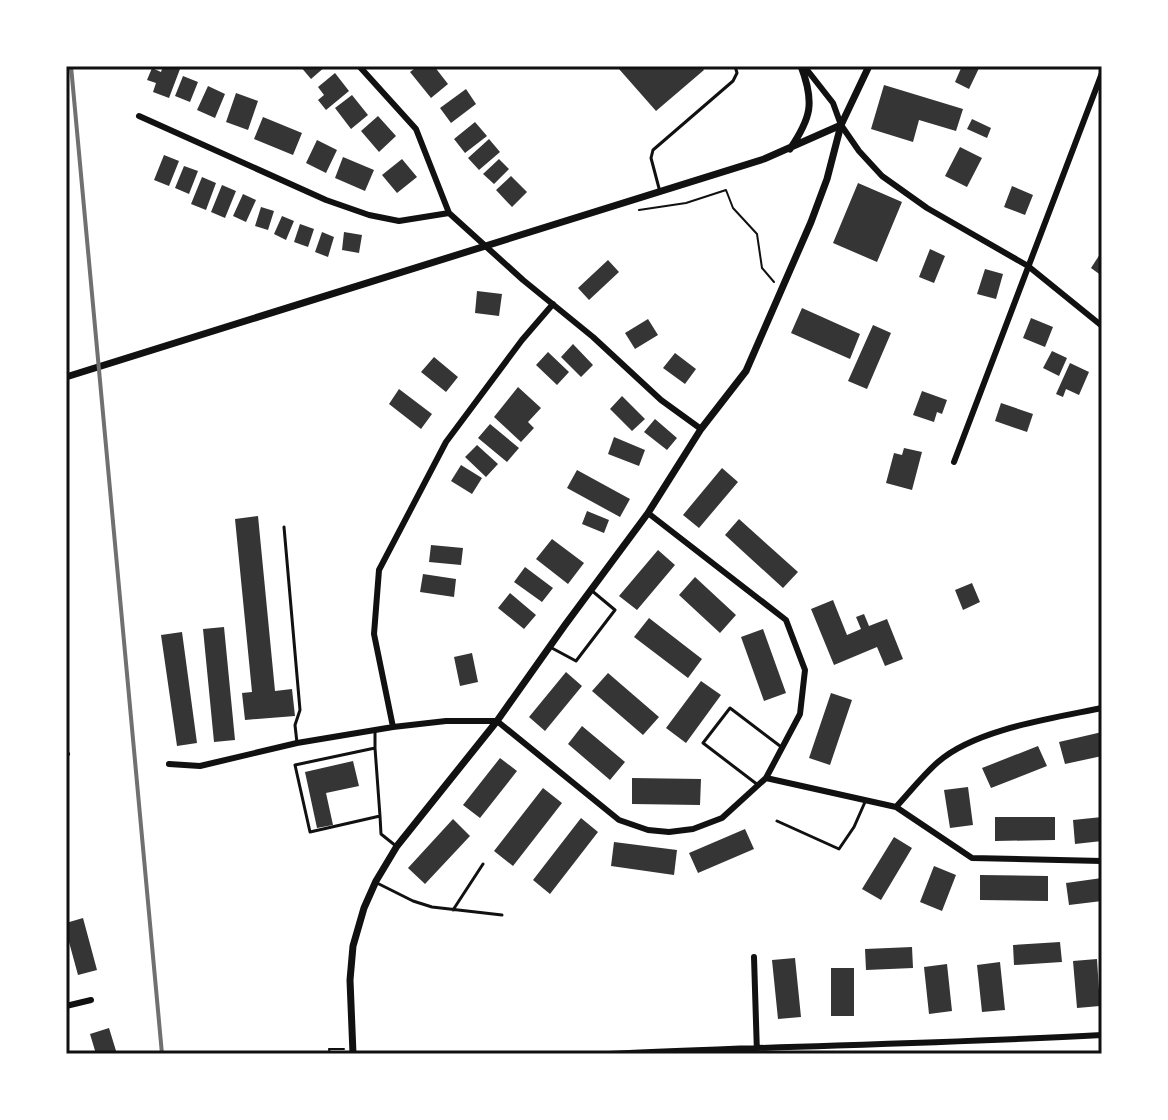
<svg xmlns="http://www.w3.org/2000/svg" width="1168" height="1120" viewBox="0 0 1168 1120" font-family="'Fira Sans',sans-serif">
	<rect width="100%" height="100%" fill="#fff"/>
	<path fill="#353535" d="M163,66L180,69L169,98L153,92L156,83L147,80L152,68L161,72Z
		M300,66H326L311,79Z
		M418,66H434L448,84L431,98L410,72Z
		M622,66H701L704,70L656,111L619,69Z
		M962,66H980L969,89L955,82Z
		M335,73L349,91L326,110L318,100L324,95L318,87Z
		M183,76L198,82L190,102L175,96Z
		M884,85L963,109L956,131L919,120L913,142L871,129Z
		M208,86L225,94L215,118L197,110Z
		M466,89L476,104L451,123L440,108Z
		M236,93L258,101L248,130L226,122Z
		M352,95L368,115L351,129L335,108Z
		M378,116L396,136L379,152L361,131Z
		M263,117L302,133L293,155L254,139Z
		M972,119L991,128L987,138L967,129Z
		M475,122L487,136L465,153L454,139Z
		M489,139L500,152L479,170L468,158Z
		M317,140L337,150L326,173L306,163Z
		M960,147L982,158L967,187L945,176Z
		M164,155L179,161L169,186L154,180Z
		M343,157L374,170L365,191L335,178Z
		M402,159L417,177L397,193L382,175Z
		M499,159L509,169L494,184L483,174Z
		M184,166L198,171L189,194L175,188Z
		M511,176L527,192L512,207L496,190Z
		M202,177L216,183L206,210L191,204Z
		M858,183L902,202L877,262L833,243Z
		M222,185L236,191L225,218L211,212Z
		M1012,186L1033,195L1025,215L1004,207Z
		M243,194L256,200L246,222L233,216Z
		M261,207L274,211L268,230L255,226Z
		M282,216L294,221L286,240L274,234Z
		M300,224L314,229L308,247L294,242Z
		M322,232L334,237L328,257L315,252Z
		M344,232L362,235L359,253L342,250Z
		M930,249L945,256L934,283L919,277Z
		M1102,251V276L1091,268Z
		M608,260L619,272L589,300L578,288Z
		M985,269L1003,274L996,299L977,294Z
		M477,291L502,294L499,316L475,313Z
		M802,308L860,334L850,359L791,333Z
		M1031,318L1053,327L1045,347L1023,338Z
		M648,319L658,335L635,349L625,333Z
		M873,325L891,333L867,389L848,381Z
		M573,344L593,365L581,377L561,357Z
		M1052,351L1067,358L1059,376L1043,368Z
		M548,352L569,372L557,385L536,365Z
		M675,353L696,369L685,384L663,368Z
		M434,357L458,377L446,392L421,372Z
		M1070,363L1089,372L1079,395L1066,389L1063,397L1056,394Z
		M518,387L541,408L528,422L534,428L521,442L494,417Z
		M399,389L432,414L421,429L389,404Z
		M922,391L947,400L942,414L937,412L934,422L913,415Z
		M622,396L645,419L632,431L610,409Z
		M1001,403L1033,414L1027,432L995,421Z
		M655,419L677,438L667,450L644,432Z
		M490,424L519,448L507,462L478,438Z
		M614,437L645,450L639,466L608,454Z
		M477,445L498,464L486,477L465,457Z
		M904,448L922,452L912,490L886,483L894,453L902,455Z
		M461,465L482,478L472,494L451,481Z
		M722,468L738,482L699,528L683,515Z
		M577,470L630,499L620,517L567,488Z
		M587,511L609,520L604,533L582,524Z
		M258,516L275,691L292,689L295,716L245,720L242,693L252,692L235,519Z
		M739,519L798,572L783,588L725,535Z
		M552,539L584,563L568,584L536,559Z
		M431,545L463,548L461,565L429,562Z
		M658,550L675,565L637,610L619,596Z
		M525,567L553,588L542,602L514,582Z
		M423,574L456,579L454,597L420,592Z
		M695,577L736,615L720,633L679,595Z
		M972,583L980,602L963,610L955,590Z
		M510,593L536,615L524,629L498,608Z
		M833,600L847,635L861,629L856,617L864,614L869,626L887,619L903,659L885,666L877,647L834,665L811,609Z
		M649,618L702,659L688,678L634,637Z
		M224,627L235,740L214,742L203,629Z
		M763,629L786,693L764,701L741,637Z
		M182,632L197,743L177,746L161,635Z
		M472,653L478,682L460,686L454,657Z
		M566,672L582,686L545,731L529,717Z
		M608,673L659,717L643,735L592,691Z
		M701,681L721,695L686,743L666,728Z
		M831,693L852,700L830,765L809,758Z
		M582,726L625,762L610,780L568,744Z
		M1102,732V756L1065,764L1059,742Z
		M1038,746L1047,766L991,788L982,768Z
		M500,758L517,771L480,818L463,805Z
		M353,761L359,786L326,793L333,825L317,828L305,772Z
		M632,778L701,779L700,805L632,804Z
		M968,787L973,825L950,828L944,790Z
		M543,788L562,803L513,866L494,851Z
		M995,817H1055V840L995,841Z
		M1102,817V841L1075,844L1073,820Z
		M581,818L598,832L550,894L533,880Z
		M453,819L470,836L425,884L408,868Z
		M745,829L754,849L698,873L689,853Z
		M894,837L912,848L881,900L862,889Z
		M614,842L677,850L674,875L611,866Z
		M934,866L956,875L942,911L920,902Z
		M980,875L1048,876V901L980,900Z
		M1102,878V901L1069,905L1066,883Z
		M83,918L97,970L78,975L69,942L66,943V923Z
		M1060,942L1062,962L1014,965L1013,945Z
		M912,947L913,968L866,970L865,949Z
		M795,958L801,1017L778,1019L772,960Z
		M1097,959L1100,1006L1077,1008L1073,961Z
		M1000,962L1005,1010L982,1012L977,965Z
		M947,964L952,1011L929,1014L924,967Z
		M831,968H854V1016H831Z
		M109,1028L117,1054H96L90,1034Z"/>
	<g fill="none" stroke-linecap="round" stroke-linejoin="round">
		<path stroke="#111" stroke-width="2" d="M639,210L686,203L726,190L733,208L757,234L762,268L774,282
			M330,1054L329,1049H344"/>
		<path stroke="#111" stroke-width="3" d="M660,192L651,158L653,150L733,81L737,73L735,66
			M284,527L300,710L295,725L297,743
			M550,647L576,661L615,610L591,590
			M375,730V748L295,765L310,832L380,816L381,834L396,846
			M375,748L380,816
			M758,785L703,743L730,708L780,746
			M777,821L839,849L854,827L865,802
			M375,882L413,901L432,907L502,915
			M453,910L483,864"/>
		<path stroke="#111" stroke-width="6" d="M359,66L416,129L449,213L523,280L593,337L661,400L701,429
			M804,66L833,103L841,125L859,151L882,176L927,208L1028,266L1102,326
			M139,116L326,200L369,215L399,221L449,213
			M954,462L1102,73
			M393,727L374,634L379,570L446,442L522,340L553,304
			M66,753L67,754
			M169,764L200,766L297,743L393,727L446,721H497L619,820L648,830L669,832L693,829L722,818L766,778L800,714L805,670L786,620L648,513
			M766,778L896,807L972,858L1102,861
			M896,807C910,792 923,775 938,762C975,729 1054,718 1102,708
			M754,957L757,1054
			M66,1006L91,1000
			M609,1054C773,1046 938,1044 1102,1035"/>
		<path stroke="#111" stroke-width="7" d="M790,149C811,118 815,103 801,66
			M66,377L764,159L841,125
			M353,1054L350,980L353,946L364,908L376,881L397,846L497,721L565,625L648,513L701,429L746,371L811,222L827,179L841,125L869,66"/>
		<path stroke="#707070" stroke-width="4" d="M71,66L162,1054"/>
	</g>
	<rect width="1168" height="1120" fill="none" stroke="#ffffff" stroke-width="136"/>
	<rect x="68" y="68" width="1032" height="984" fill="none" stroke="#111" stroke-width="3"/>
</svg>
